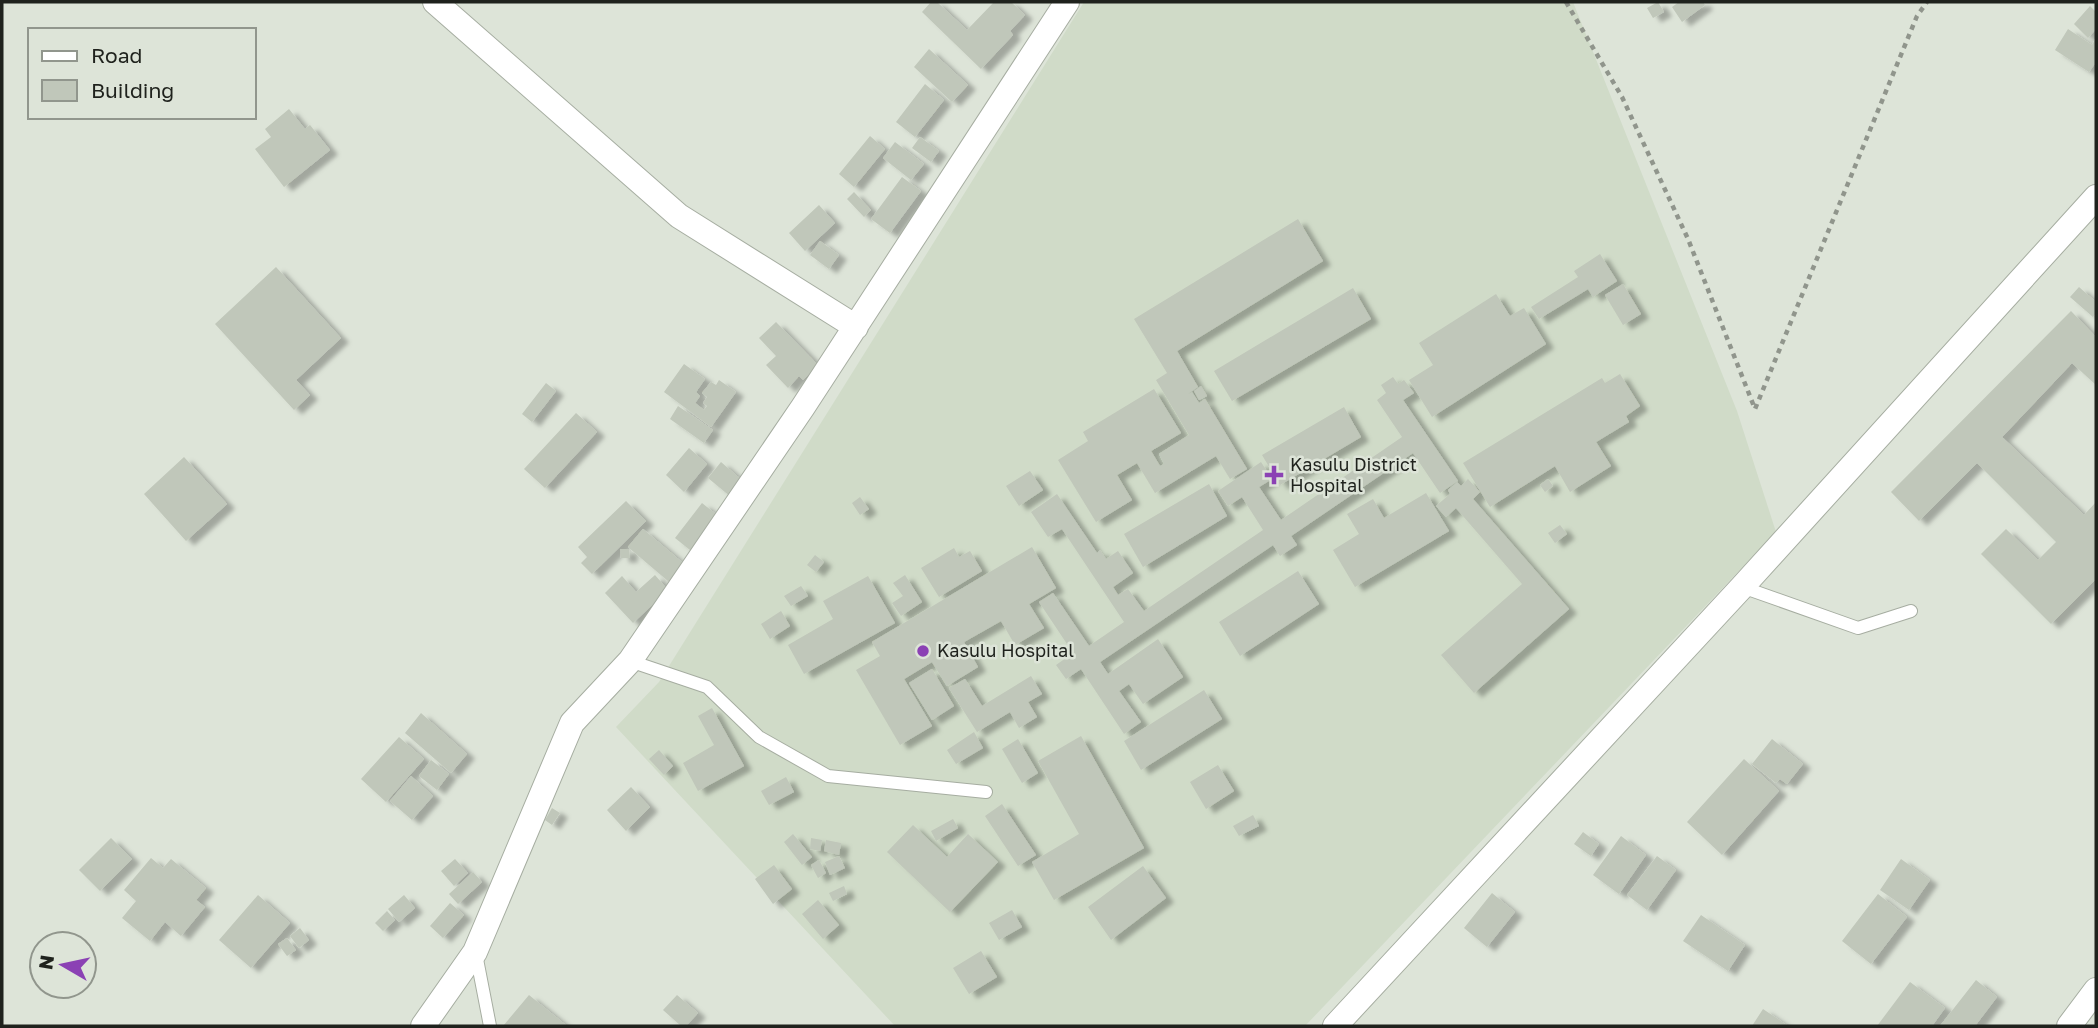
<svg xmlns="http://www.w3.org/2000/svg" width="2098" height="1028" viewBox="0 0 2098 1028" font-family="'Golos Text',sans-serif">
	<defs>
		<filter id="shadow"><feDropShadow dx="8" dy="4.5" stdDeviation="2" flood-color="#0004"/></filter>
	</defs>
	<rect width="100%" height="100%" fill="#dde4d8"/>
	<path fill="#d0dbc8" d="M1084,2H1573L1737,411L1776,532L1305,1026H895L616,727L659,682Z"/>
	<path fill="#c0c7ba" filter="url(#shadow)" d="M931,2H937L967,30L994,2H1011L1025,15L1010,31L1013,35L981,69L922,12Z
		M1658,2L1664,12L1653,18L1647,8Z
		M1679,2H1703L1705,5L1682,22L1672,7Z
		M2090,6L2096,12V29L2088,38L2074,24Z
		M2068,29L2092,45L2096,38V62L2089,72L2055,50Z
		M929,49L968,85L952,102L914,67Z
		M925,84L944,100L915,137L896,122Z
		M289,109L305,129L310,125L330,150L284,187L255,149L271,137L265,129Z
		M870,136L885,149L854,187L839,174Z
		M920,137L939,151L931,162L912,148Z
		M895,142L924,164L911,180L883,158Z
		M902,177L921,191L890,233L871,219Z
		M854,192L871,210L864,217L847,199Z
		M819,205L835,223L805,251L789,233Z
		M1298,219L1323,261L1177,351L1198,387L1188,394L1192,392L1199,403L1205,399L1247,469L1230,479L1216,456L1155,493L1137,463L1117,475L1132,500L1096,522L1058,460L1088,441L1083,432L1154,389L1181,433L1151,451L1160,466L1164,464L1159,454L1189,435L1156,380L1167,373L1134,319Z
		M820,241L839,255L829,269L810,255Z
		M1600,254L1617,281L1593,297L1588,289L1539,319L1531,307L1578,277L1574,271Z
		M276,267L341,338L296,380L310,395L294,410L215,324Z
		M1623,284L1641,314L1623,325L1605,295Z
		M2079,287L2096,302V313L2093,317L2070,297Z
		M1353,288L1371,319L1232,401L1214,371Z
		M1496,294L1510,316L1524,308L1546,344L1432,417L1409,380L1433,365L1419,343Z
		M2071,311L2096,337V385L2072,363L2002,437L2084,515L2096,502V579L2051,624L1981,554L2006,529L2038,560L2056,542L1977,463L1919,521L1891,492Z
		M776,322L818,365L803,380L799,376L788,388L766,365L776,356L759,338Z
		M684,364L705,379L696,392L700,396L695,403L704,410L707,406L703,403L707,397L702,393L711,382L716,385L719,380L736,392L711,427L664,392Z
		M1620,374L1640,406L1626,416L1629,422L1596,442L1611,466L1570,492L1555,466L1490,507L1463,463L1602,378L1605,383Z
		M1393,377L1398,384L1404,380L1414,393L1403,400L1458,481L1440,493L1413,453L1291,536L1297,545L1280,556L1273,545L1100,662L1108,674L1158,639L1183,677L1143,704L1129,684L1119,691L1141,722L1124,734L1081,669L1066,679L1056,665L1073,653L1039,602L1053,593L1089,646L1124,622L1062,529L1048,537L1031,512L1057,494L1097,553L1100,550L1106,559L1118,551L1133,573L1113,587L1118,595L1128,589L1144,611L1263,530L1242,497L1228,506L1218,491L1261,462L1272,479L1259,487L1281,520L1402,437L1377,400L1386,393L1381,385Z
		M546,383L556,391L532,422L522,414Z
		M1201,386L1207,396L1199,400L1194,391Z
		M678,406L713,430L704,443L670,419Z
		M1344,407L1361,437L1280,485L1262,455Z
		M576,413L597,432L545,488L524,469Z
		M689,448L707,464L684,492L666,475Z
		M184,457L227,504L186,541L144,494Z
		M721,462L744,482L731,497L708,478Z
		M1030,471L1043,490L1019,506L1006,486Z
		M1468,479L1480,492L1473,499L1569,609L1474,693L1441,655L1522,584L1456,508L1446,517L1436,506L1450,494L1448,490L1457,482L1461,486Z
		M1548,479L1553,486L1545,492L1540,485Z
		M1209,484L1227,516L1143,567L1124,534Z
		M1426,493L1449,531L1355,587L1333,550L1359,534L1347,514L1373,499L1384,518Z
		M860,497L869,509L860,515L852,503Z
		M626,501L646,521L592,574L581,563L587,557L578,547Z
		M702,503L722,519L695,554L675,538Z
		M1560,525L1567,534L1555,543L1548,533Z
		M643,529L690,569L675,587L628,547Z
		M1032,547L1056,588L1029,604L1044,628L1015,645L1001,621L964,642L978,667L947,686L932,662L904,679L932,726L900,745L856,670L880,656L872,642Z
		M954,548L959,557L970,551L982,571L939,597L921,568Z
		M620,549H629L630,558H621Z
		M815,555L824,562L816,572L807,565Z
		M1298,571L1319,604L1240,656L1219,622Z
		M655,575L668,590L633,623L605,593L622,576L636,592Z
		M905,575L922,602L901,616L892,603L903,596L893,583Z
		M868,576L895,623L804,674L788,645L833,619L823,601Z
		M801,586L808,596L791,606L784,596Z
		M781,611L790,626L770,639L761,624Z
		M932,669L954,706L932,720L909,683Z
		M1031,676L1042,694L1028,702L1037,717L1019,728L1010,712L977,732L949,688L965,679L982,706Z
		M1204,690L1222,719L1141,770L1124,741Z
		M712,708L744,766L698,791L683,763L714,745L698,716Z
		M421,713L467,754L451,773L405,733Z
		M974,732L983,748L956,764L947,750Z
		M1081,736L1144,848L1054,900L1032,862L1079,834L1038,761Z
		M399,737L424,759L386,802L361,779Z
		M1018,739L1038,773L1022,783L1002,749Z
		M1772,739L1803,764L1787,784L1780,779L1776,783L1752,764Z
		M659,750L673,766L664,775L649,759Z
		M1744,759L1779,791L1722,855L1687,822Z
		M431,760L449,774L437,790L419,776Z
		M1218,765L1234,791L1206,809L1190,782Z
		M411,776L433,796L412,820L390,801Z
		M786,777L794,792L769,805L761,791Z
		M631,787L650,807L626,831L607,810Z
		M1002,804L1036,855L1018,866L985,816Z
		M552,808L560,813L552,825L545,820Z
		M1253,815L1259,826L1239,836L1233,826Z
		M953,819L958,828L936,841L931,831Z
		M913,825L947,857L968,834L998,862L950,912L887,852Z
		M1583,832L1599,844L1591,856L1574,844Z
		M793,834L812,857L802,865L784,842Z
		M1621,836L1646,855L1619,894L1593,875Z
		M111,838L132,859L100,891L79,870Z
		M811,838L822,840L820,851L810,849Z
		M826,840L841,843L839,855L824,851Z
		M839,856L845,868L830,875L825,862Z
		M1657,856L1676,870L1647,910L1627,895Z
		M151,858L163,868L171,859L206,888L196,900L205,907L181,936L165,922L150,941L122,918L136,901L124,890Z
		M455,859L468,873L454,886L441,871Z
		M1901,859L1930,880L1909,910L1880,890Z
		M819,860L826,873L818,878L811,865Z
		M774,865L792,889L773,904L755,879Z
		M1143,866L1166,898L1111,940L1088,907Z
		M473,872L482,882L458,904L449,894Z
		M844,886L847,894L833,901L829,893Z
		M1492,893L1515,912L1487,947L1464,928Z
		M1878,894L1907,917L1871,964L1842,941Z
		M258,895L290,923L251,968L219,940Z
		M404,895L415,908L399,922L388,909Z
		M818,900L839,925L823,939L802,914Z
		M450,903L464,915L443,938L430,926Z
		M1012,910L1022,927L999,940L989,923Z
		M387,911L395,920L383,931L375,923Z
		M1701,915L1745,945L1728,971L1683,941Z
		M300,928L309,940L299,948L290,936Z
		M287,938L296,950L287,956L278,944Z
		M981,951L997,977L969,994L953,968Z
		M1976,980L1997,997L1975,1026H1940Z
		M1910,982L1945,1008L1932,1026H1877Z
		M529,995L567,1026H503Z
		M677,995L698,1013L686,1026H681L663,1010Z
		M1763,1009L1788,1026H1752Z"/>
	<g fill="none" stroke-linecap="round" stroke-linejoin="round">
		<g stroke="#a6ada1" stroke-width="14">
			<path id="lane" d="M1742,587L1858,628L1911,611
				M630,661L707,687L759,737L828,776L986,792
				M476,954L490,1026"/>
		</g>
		<g stroke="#a6ada1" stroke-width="26">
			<path id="street" d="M435,2L679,216L856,327
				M423,1026L475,952L572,723L630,661L803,407L1067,2
				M1335,1026L1742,587L2096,197
				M2069,1026L2096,990"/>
		</g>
		<path stroke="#90958c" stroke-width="4.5" stroke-dasharray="5 5" stroke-linecap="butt" d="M1566,2L1622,97L1688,239L1755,409L1917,16L1927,2"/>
		<use href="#lane" stroke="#fff" stroke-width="12"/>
		<use href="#street" stroke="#fff" stroke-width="24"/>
	</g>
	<g fill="#8b41b4" stroke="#dde4d8" stroke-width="2.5">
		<path d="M1270.5 464.5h7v7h7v7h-7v7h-7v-7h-7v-7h7z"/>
		<circle cx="923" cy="651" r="7"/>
	</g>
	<g text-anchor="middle" stroke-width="5" stroke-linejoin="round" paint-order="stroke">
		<g font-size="18" fill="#1f221d" stroke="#dde4d8" text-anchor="start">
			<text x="1290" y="471">Kasulu District<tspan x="1290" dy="21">Hospital</tspan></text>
			<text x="937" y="657">Kasulu Hospital</text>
		</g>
	</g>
	<rect width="2098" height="1028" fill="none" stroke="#1f221d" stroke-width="7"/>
	<rect x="28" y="28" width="228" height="91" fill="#dde4d8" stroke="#91968d" stroke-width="2"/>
	<rect x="42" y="51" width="35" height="10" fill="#ffffff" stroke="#91968d" stroke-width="2"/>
	<text x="91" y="63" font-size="21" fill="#1f221d">Road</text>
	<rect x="42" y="80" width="35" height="21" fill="#c0c7ba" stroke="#91968d" stroke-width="2"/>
	<text x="91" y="98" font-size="21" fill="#1f221d">Building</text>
	<g transform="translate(63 965) rotate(279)"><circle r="33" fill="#dde4d8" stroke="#91968d" stroke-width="2"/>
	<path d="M0-5L12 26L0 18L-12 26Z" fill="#8b41b4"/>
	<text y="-10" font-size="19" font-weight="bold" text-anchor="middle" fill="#1f221d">N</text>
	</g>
</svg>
